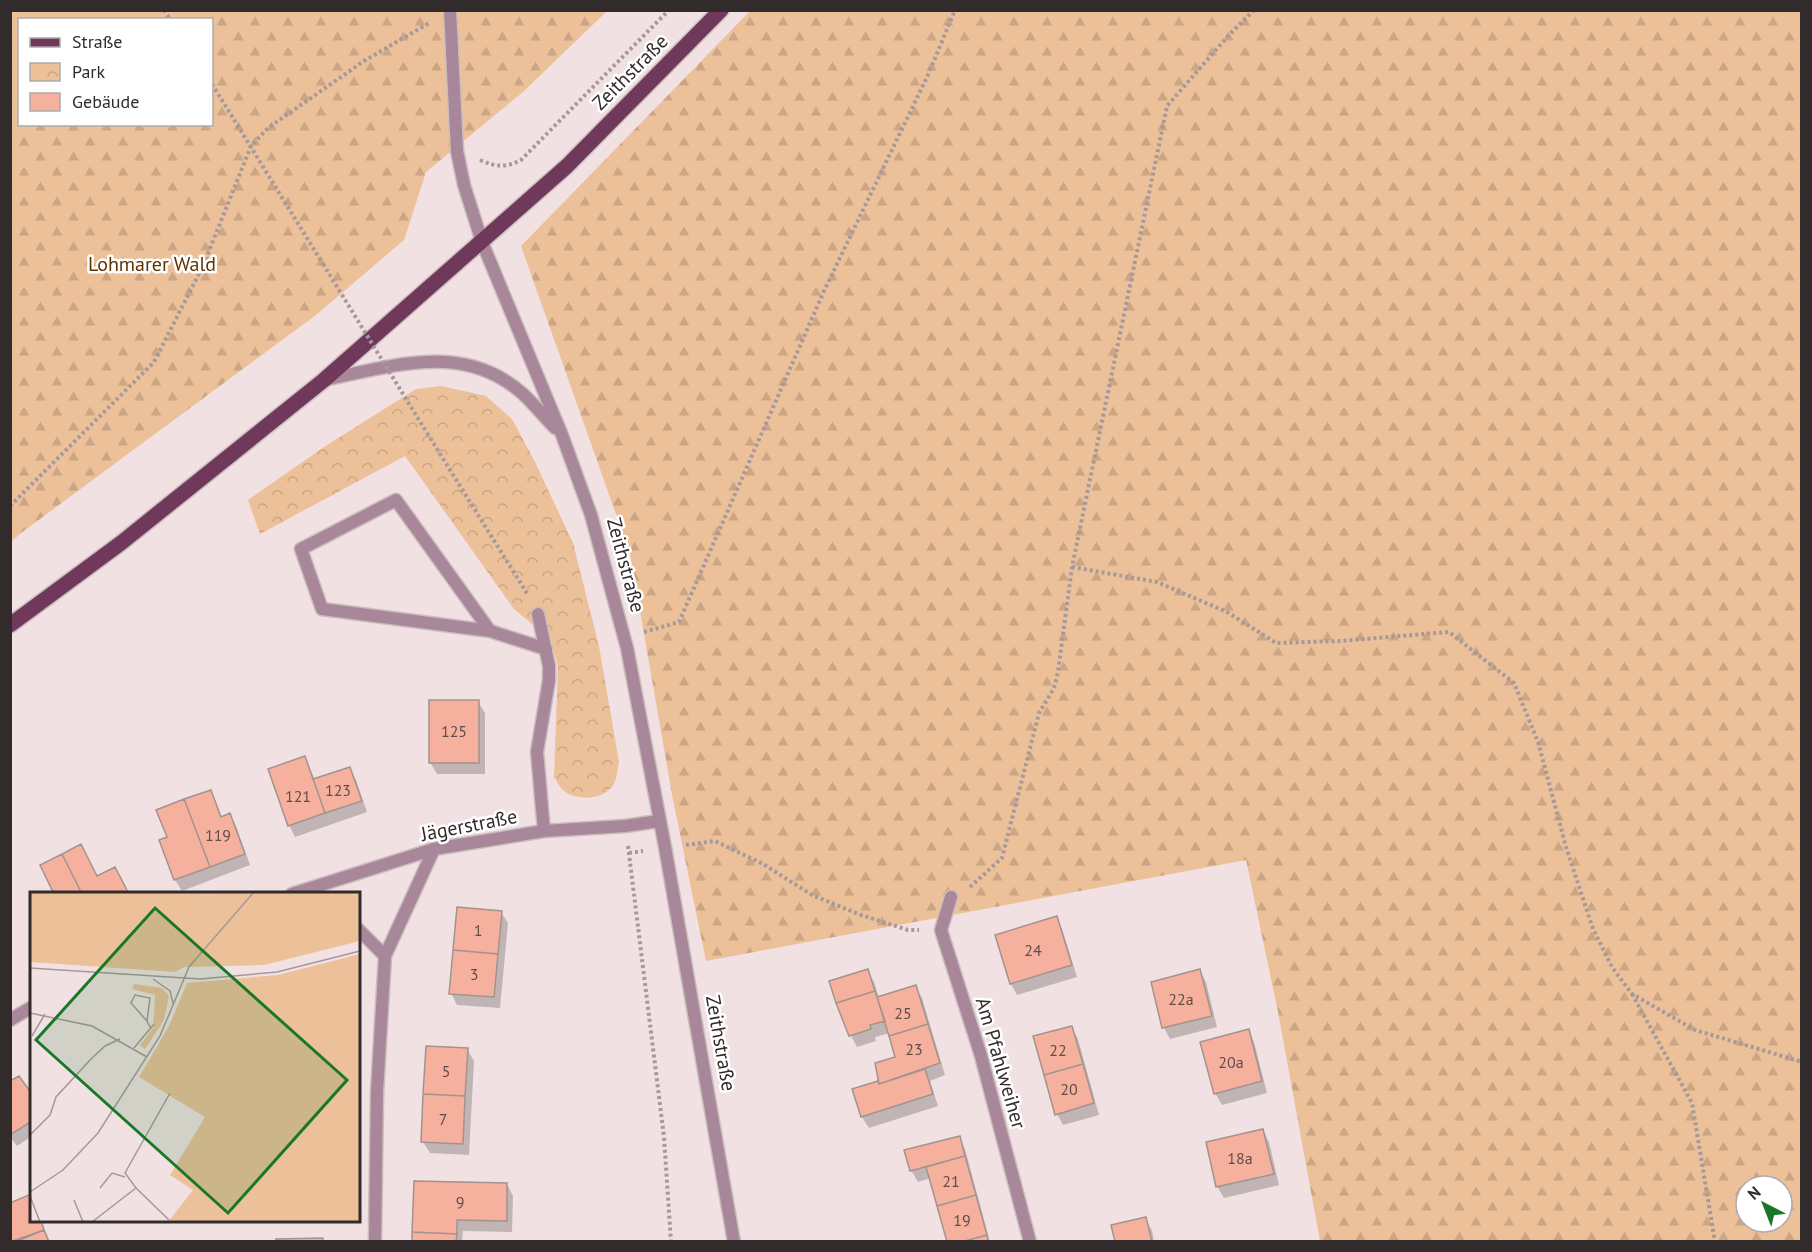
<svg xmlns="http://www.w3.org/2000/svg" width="1812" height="1252" viewBox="0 0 1812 1252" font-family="'PT Sans',sans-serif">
	<defs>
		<pattern id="forest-firs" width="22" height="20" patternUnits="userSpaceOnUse" patternTransform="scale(1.5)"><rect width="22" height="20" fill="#ecc099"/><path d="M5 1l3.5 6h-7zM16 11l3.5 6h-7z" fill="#cba584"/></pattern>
		<pattern id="park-crowns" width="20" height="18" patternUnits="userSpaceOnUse" patternTransform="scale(1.5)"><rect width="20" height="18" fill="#ecc099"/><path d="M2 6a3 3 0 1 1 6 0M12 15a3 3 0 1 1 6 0" fill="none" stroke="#cba584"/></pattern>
	</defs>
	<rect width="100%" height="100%" fill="#f2e1e3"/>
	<path fill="url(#forest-firs)" fill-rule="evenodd" d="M11,11H607L523,92L426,172L404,240L316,315L21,533L11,542ZM20,20H212V124H20Z
		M750,11H1801V1241H1320L1278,1012L1246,860L706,961L673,800L630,554L521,246ZM1746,1186H1782V1222H1746Z"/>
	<path fill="url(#park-crowns)" d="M441,386L486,396L512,419L535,462L573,543L599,646L619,762C617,771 617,783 610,789C599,801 573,800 562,789C559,786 556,780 554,777L558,666L550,639L514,609L405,456L260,534L248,500L327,445L416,389Z"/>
	<path fill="#0003" d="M478,702L485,713V774H437L430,762Z
		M305,758L315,780L350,769L356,780L367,812L295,837L289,825Z
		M210,792L222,818L230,815L236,826L250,865L182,891L175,880L161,841L169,838Z
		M501,912L508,923L500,1008L457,1005L451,993Z
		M1056,918L1062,929L1077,977L1017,995L1011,984L996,936Z
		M867,971L874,982L879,998L915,986L922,998L945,1075L930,1081L938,1106L869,1128L862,1117L854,1090L879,1082L897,1058L890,1033L875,1037L876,1041L857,1047L851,1036L831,982Z
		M1200,971L1206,982L1217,1027L1170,1039L1164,1028Z
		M1071,1027L1078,1039L1099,1115L1063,1125L1057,1114Z
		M1248,1031L1254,1042L1267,1093L1222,1105L1215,1093Z
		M467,1049L474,1061L469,1155L430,1153L423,1142Z
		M10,1083L32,1097V1136L17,1146L10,1137Z
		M1263,1130L1269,1142L1279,1185L1224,1198L1217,1186Z
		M959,1137L965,1149L990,1242H948L931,1178L918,1182L911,1170Z
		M507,1184L513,1196L512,1232L463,1231L462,1242H414Z
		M30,1196L32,1220H41L50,1242H10Z
		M1145,1219L1152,1230L1154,1242H1116Z"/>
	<path fill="#f6b19e" stroke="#a2938f" stroke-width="1.5" d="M429,700H479V763H429Z
		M305,756L325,813L288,826L268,769Z
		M350,767L362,801L325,813L313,779Z
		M211,790L221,817L230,813L245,854L210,867L184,799Z
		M184,799L210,867L174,880L159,840L167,837L156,810Z
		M81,844L97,876L115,867L129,894H82L62,854Z
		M62,854L82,894H54L40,865Z
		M457,907L502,911L498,954L453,950Z
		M1057,916L1072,965L1010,984L995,935Z
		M453,950L498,954L494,997L449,994Z
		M868,969L875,991L836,1003L829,981Z
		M1200,969L1212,1016L1162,1028L1151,982Z
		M916,985L928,1024L889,1036L877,997Z
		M875,991L885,1021L870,1025L871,1029L849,1036L836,1003Z
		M928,1024L940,1063L879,1084L875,1063L895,1057L889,1036Z
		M1072,1026L1083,1064L1044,1075L1033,1036Z
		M1249,1029L1262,1081L1214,1094L1200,1042Z
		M426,1046L468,1048L465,1096L423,1094Z
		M1083,1064L1094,1103L1055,1115L1044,1075Z
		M925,1069L933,1094L861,1117L852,1089L878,1081L879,1084Z
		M19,1076L32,1094V1121L10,1135V1081Z
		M423,1094L465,1096L463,1144L421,1142Z
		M1263,1129L1274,1174L1216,1187L1206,1142Z
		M960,1136L965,1156L910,1171L904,1150Z
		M965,1156L976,1195L937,1206L926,1167Z
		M414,1181L507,1183V1221L457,1220V1234L412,1232Z
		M31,1194L32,1220H41L44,1230L10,1242V1203Z
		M976,1195L987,1235L961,1242H947L937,1206Z
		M1146,1217L1152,1242H1115L1111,1225Z
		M44,1230L49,1242H15Z
		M412,1232L457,1234L456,1242H412Z
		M987,1235L988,1242H961Z
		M323,1238V1242H276V1239Z"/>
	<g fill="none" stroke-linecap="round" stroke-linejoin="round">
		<g stroke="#cbbdbe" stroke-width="15">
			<path id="service" d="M450,10L457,151L464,185L482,242
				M538,614L549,666V680L537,752L544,831
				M490,631L322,609L301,549L396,500L490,631L546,649"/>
		</g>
		<g stroke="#cbbdbe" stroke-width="15">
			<path id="minor" d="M292,894L434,849L544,831L625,826L659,821
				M951,897L941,930L981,1056L1030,1242
				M358,929L385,956
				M10,1020L32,1007
				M375,1242L377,1092L385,956L434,849"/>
		</g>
		<g stroke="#cbbdbe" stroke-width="15">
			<path id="tertiary" d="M482,242L562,435L591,515L627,648L665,847L734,1242
				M324,380C393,366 464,341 523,394C534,404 544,417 555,428"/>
		</g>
		<g stroke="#cbbdbe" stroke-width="18">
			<path id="primary" d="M10,625L121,543L324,380L567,166L721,10"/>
		</g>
		<path stroke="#a6999b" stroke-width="4" stroke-dasharray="3 3" stroke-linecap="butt" d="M164,10L170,20
			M212,84L323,264
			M480,160C496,167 506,168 521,160L669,10
			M427,433L528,595
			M10,506L154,362L203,266L251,146L268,128L364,61L429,23
			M1072,567L1157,582L1227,612L1276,643L1339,641L1449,632L1514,683L1538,742L1566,847L1593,929L1612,967L1632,994L1695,1030L1802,1062
			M644,632L679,622L824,291L928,75L955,10
			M686,845L715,841L763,864L812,895L861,915L908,930H919
			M628,846L664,1137L671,1242
			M629,853L643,851
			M970,887L1002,858L1039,713L1054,688L1058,672L1072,567L1167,106L1228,36L1254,10
			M1632,994L1692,1103L1715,1242"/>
		<use href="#service" stroke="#a8879b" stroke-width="12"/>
		<use href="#minor" stroke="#a8879b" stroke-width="12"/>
		<use href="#tertiary" stroke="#a8879b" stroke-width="12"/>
		<use href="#primary" stroke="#70395c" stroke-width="15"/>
		<path stroke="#a6999b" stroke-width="4" stroke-dasharray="3 3" stroke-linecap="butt" d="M323,264L427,433"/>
	</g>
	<g text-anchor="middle" stroke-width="5" stroke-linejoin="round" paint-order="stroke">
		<g font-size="16" fill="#624c48">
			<text x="454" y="737">125</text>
			<text x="338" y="796">123</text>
			<text x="298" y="802">121</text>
			<text x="218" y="841">119</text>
			<text x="478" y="936">1</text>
			<text x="1033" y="956">24</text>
			<text x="474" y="980">3</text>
			<text x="1181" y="1005">22a</text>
			<text x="903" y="1019">25</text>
			<text x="914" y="1055">23</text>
			<text x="1058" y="1056">22</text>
			<text x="1231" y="1068">20a</text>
			<text x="446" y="1077">5</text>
			<text x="1069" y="1095">20</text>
			<text x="443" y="1125">7</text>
			<text x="1240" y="1164">18a</text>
			<text x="951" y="1187">21</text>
			<text x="460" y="1208">9</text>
			<text x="962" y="1226">19</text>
		</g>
		<g font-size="20" fill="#312b2b" stroke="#fff">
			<text transform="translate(630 72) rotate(-45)" y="7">Zeithstraße</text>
			<text transform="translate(626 565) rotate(75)" y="7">Zeithstraße</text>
			<text transform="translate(469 825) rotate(-11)" y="7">Jägerstraße</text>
			<text transform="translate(721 1043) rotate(80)" y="7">Zeithstraße</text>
			<text transform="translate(1001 1063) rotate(74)" y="7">Am Pfahlweiher</text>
		</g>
		<g font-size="20" fill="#5c3401" stroke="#fff">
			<text x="152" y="271">Lohmarer Wald</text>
		</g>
	</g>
	<g transform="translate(30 892)">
		<rect width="330" height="330" fill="#f2e1e3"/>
		<path d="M174,0H184L162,33L156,27Z" fill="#ecc099"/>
		<path d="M0,0H174L156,27L162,33L184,0H330V49L234,73L154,75L145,80L0,70ZM330,62V330H170L175,324L163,298L140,283L175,225L109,185L139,134L157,91L248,83Z" fill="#ecc099"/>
		<path d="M104,92L132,96L139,104L134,128L115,157L110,153L123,136L125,103L102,97Z" fill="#ecc099"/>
		<path d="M163,298L175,324L170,330H138Z" fill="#ecc099"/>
		<path fill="none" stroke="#a59899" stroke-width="1.5" d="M0,76L170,87L247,80L330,59M123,87L140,99L143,111M0,121L62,134L117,165M117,129L101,111L105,103L120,106L117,129L121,137M2,144L15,122M104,156L124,132M0,243L20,223L26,205L61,167L75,154L90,147M70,296L82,281L95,285M106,296L95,281L140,201M0,300L33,278L68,241L130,144L159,75L224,0M0,304L10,330M44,308L53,330M62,330L106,296L139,328"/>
		<path fill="#187828" fill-opacity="0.15" stroke="#187828" stroke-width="3" d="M125,16L317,188L198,321L6,148Z"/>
		<rect width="330" height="330" fill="none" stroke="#312b2b" stroke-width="3"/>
	</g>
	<rect width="1812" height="1252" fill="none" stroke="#312b2b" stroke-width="24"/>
	<rect x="18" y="18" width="195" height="108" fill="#ffffff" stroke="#adaaaa" stroke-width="1.5"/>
	<rect x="30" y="38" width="30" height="9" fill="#70395c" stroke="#adaaaa" stroke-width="1.5"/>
	<text x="72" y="48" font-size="18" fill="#312b2b">Straße</text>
	<rect x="30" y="63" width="30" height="18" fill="url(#park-crowns)" stroke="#adaaaa" stroke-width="1.5"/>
	<text x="72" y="78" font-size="18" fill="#312b2b">Park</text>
	<rect x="30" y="93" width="30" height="18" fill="#f6b19e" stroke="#adaaaa" stroke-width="1.5"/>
	<text x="72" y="108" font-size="18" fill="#312b2b">Gebäude</text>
	<g transform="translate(1764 1204) rotate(318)"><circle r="28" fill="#ffffff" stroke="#adaaaa" stroke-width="1.5"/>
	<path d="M0-4.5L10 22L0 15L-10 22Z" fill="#187828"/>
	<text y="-9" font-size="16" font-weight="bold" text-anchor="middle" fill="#312b2b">N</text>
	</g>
</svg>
